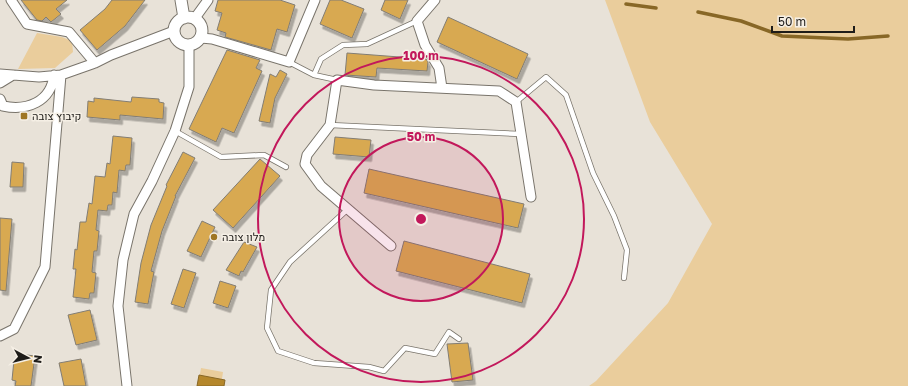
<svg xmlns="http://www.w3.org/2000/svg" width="908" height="386" viewBox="0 0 908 386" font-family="'Golos Text',Heebo,sans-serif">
	<defs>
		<filter id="shadow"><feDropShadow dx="2.5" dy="4.5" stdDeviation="0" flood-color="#0004"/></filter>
	</defs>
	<rect width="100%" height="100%" fill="#e8e2d8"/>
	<path fill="#eacd9c" d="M605,0H908V386H589L596,381L668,303L712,224L650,122Z
		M37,33L62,37L72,41L73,52L55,68L18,69Z
		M201,368L223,372L221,386H198Z"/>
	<path fill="#b5872b" stroke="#886726" d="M199,375L225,380L224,386H197Z"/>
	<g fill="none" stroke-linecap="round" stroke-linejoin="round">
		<path stroke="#886726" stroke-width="3.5" d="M626,4L656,8
			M698,12L741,21L782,36L848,39L888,36"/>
	</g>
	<path fill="#d8a951" stroke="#827d74" filter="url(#shadow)" d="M21,0H67L56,9L61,14L51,22L46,17L42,21L37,20Z
		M112,0H145L125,26L97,50L80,30L105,9Z
		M218,0H280L295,5L287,32L277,29L271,50L225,37L226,33L217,30L222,13L215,11Z
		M330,0H341L364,9L352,38L320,24Z
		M385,0H408L400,19L381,10Z
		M448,17L528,54L517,79L437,42Z
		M227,50L260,60L256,68L262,71L234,133L222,128L216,142L189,129Z
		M347,53L426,59L428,62L427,71L377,68L376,77L345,75Z
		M280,70L287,74L275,98L270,123L259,121L270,74L276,77Z
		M132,97L159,99V102L164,103L163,119L120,115V120L87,117L88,101L94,102V98L131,102Z
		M113,136L132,138L130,165H126L125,171L119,170L117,193L113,192L112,205H108L107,211L98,210L96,230L99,231L97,251H94L92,272L96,273L94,293H90L89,299L73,297L76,269H73L75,249L77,250L80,222H86L89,203L92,204L95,176L105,177L107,163L110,164Z
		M335,137L371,140L369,157L333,154Z
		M183,152L195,158L175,196H176L162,231L151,271L154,272L148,304L135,302L141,263L151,225L167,186L166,185Z
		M260,159L280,176L233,228L213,210Z
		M12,162L24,163L23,187H10Z
		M369,169L524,204L518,228L364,193Z
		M0,218L12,219L6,291L0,290Z
		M202,221L215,227L201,257L187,251Z
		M404,241L530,274L522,303L396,271Z
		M244,242L257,247L243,272L241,271L239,276L226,270Z
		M183,269L196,273L184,308L171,304Z
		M220,281L236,286L228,308L213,303Z
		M90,310L97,340L76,345L68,315Z
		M468,343L473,380L452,382L447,344Z
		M19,354L35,356L31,386H15L16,381L12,380L14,360H18Z
		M81,359L86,386H64L59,363Z"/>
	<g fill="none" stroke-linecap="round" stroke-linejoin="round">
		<g stroke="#79746b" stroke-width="6">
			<path id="service" d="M289,62L314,75L337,80
				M314,75L321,59L343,45L367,44L417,21
				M516,102L546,77L566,95L593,173L614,216L627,250L624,278
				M330,125L521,134
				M175,131L221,157L264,155L286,167
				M348,209L290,262L271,290L267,328L278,351L314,363L369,367L384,371L405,348L435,354L449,332L459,339"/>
		</g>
		<g stroke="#79746b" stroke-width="11">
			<path id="minor" d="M11,0L27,24L69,32L95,63
				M435,0L417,21L425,45L439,68L442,88
				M195,18L208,0
				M201,38L212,39L289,62L315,0
				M0,74L39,77L61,75L95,63L111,55L174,31
				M0,83L13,75
				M0,99L3,106C27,111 51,102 54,75
				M391,246L321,186L305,164L307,155L330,125L337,80L374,85L499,91L516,102L531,197
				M0,336L14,329L45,267L61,75
				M127,386L118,306L123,260L134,214L152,181L175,131L189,87V45"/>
		</g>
		<g stroke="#79746b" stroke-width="13">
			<path id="tertiary" d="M181,0L184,18
				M174 31a14 14 0 1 1 28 0a14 14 0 1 1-28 0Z"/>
		</g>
		<use href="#service" stroke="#fff" stroke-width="4.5"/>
		<use href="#minor" stroke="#fff" stroke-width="9"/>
		<use href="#tertiary" stroke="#fff" stroke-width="11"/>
	</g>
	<circle cx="421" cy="219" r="82" fill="#c2185b" fill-opacity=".12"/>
	<g fill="none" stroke="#c2185b" stroke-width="2">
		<circle cx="421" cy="219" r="82"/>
		<circle cx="421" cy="219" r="163"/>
	</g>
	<g fill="#9f7624" stroke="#f5efe5" stroke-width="1.5">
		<rect x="20" y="112" width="8" height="8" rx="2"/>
		<circle cx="214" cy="237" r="4"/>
	</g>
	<g text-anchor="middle" stroke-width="3" stroke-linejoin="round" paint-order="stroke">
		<g font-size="11" fill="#1e1c19" stroke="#f5efe5" text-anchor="start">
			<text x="32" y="120">קיבוץ צובה</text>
			<text x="222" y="241">מלון צובה</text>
		</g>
	</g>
	<circle cx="421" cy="219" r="6" fill="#c2185b" stroke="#f5efe5" stroke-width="2"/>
	<g font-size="12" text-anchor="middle" font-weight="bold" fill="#c2185b" stroke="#f5efe5" stroke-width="3" stroke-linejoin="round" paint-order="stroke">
		<text x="421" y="60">100 m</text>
		<text x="421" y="141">50 m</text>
	</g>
	<g transform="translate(28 358) rotate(97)" stroke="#f5efe5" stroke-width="3" paint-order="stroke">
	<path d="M0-3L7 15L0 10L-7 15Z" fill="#1e1c19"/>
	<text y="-6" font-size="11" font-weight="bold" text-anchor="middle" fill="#1e1c19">N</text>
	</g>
	<path d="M772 26v6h82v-6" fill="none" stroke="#1e1c19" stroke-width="2"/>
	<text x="778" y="26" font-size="12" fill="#1e1c19" stroke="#f5efe5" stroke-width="3" paint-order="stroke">50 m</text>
</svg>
